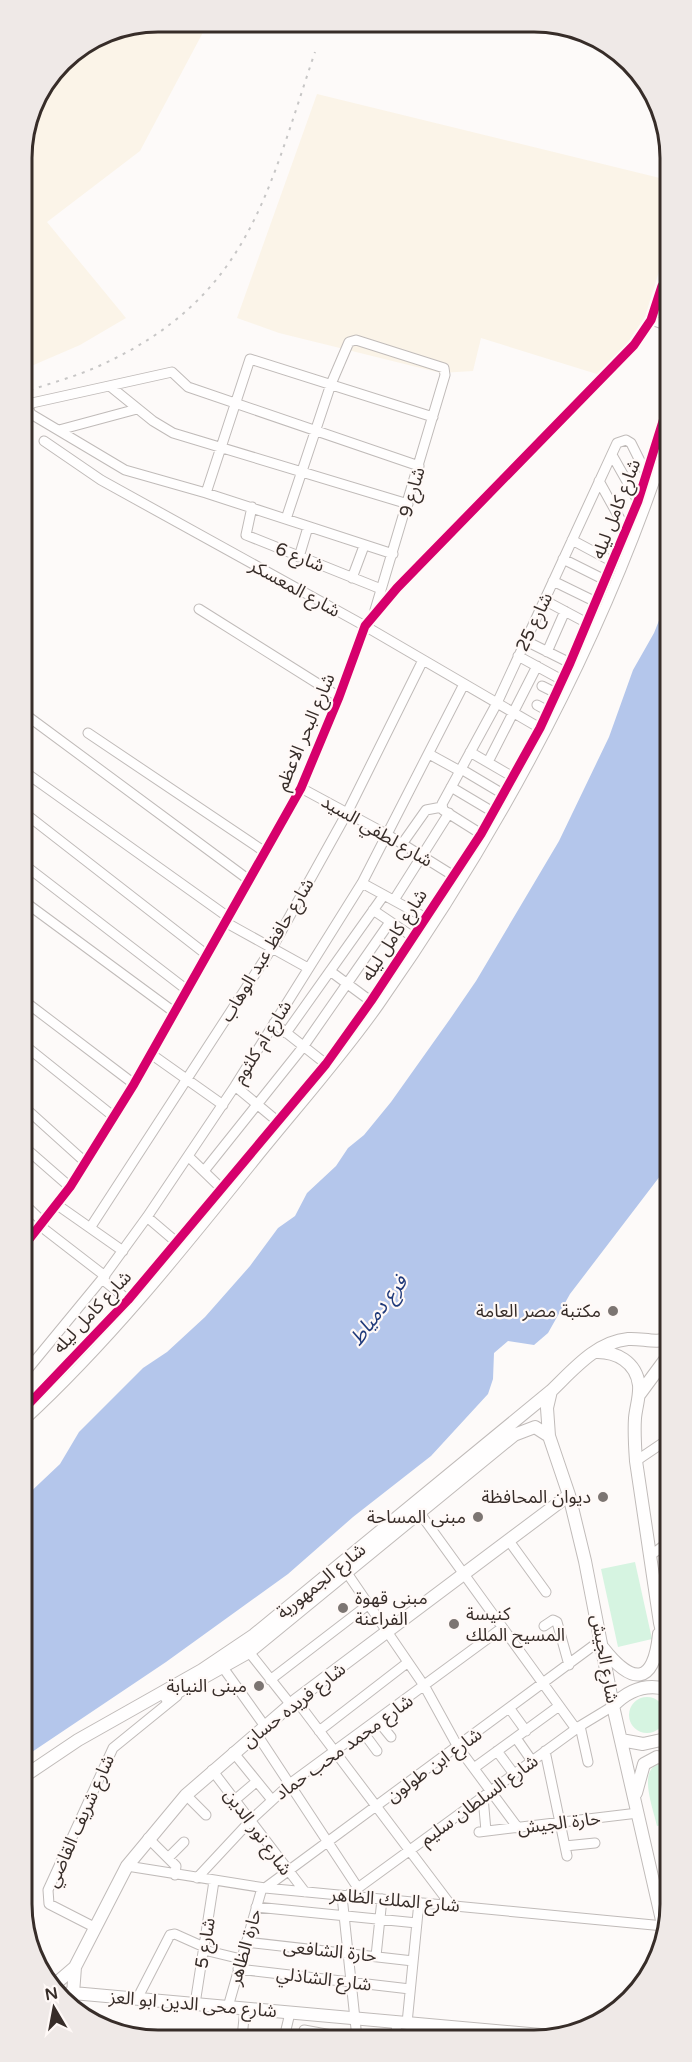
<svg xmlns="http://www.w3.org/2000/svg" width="692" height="2062" viewBox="0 0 692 2062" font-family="'Varela Round','Noto Sans Arabic',sans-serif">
	<rect width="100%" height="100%" fill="#fdfaf9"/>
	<path fill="#fbf4e8" d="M157,21H209L140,151L47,222L126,318L80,345L22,370L21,148L35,97L67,55L105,31Z
		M317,94L668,180V242L645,317L621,353L600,375L481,338L473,371L441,373L279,333L237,318Z"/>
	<path fill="#d6f4e1" d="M635,1562L652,1639L618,1647L601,1569Z
		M629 1715a18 18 0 1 1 36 0a18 18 0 1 1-36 0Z
		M667,1764L671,1766V1823L657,1826C653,1807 634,1761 667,1764Z"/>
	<path fill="#b4c6eb" d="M669,571L670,1163L570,1294L548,1333L534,1345L508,1341L494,1353L493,1379L488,1394L431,1456L353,1517L288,1574L166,1662L23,1758V1499L60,1464L79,1432L143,1368L167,1352L205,1317L250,1266L278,1228L295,1216L307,1193L336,1166L348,1148L364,1135L391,1102L450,1019L476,981L559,841L609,737L633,670L654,633L662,613Z"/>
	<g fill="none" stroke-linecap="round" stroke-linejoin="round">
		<g stroke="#c0bbb9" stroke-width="11">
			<path id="minor" d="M651,320L669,326
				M111,387L153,421L173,433L408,504
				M59,430L137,409
				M44,441L101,480L365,626L545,731
				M612,455L638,501
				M599,481L626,530
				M206,493L250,359L433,417
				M252,507L246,535L381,589
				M286,519L331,384L349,342L356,340L444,368L445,375L375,610
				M572,540L613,562
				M393,554L206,493L125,470L31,414L28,408L32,403L172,372L188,387L419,466
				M299,557L308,527
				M563,559L605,580
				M352,578L364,546
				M553,581L596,602
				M544,600L587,623
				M199,609L339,697
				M526,641L570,663
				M547,652L565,611
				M518,656L562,680
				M542,686L556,693
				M537,705L548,711
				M22,712L249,880
				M88,733L265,852
				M470,752L513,777
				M429,754L460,771
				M488,762L537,666
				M461,769L503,794
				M22,770L228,917
				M451,787L493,812
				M301,788L388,835L457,878
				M22,811L207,955
				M486,837L443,810L442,804L497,703L617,443L626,440L631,443L648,477
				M402,844L426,810L442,807
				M22,863L187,990
				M362,883L426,918
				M22,900L174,1012
				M394,900L449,813
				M373,910L416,939
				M225,922L308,968
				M330,971L376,1005
				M22,999L134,1084
				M274,1023L326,1064
				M286,1033L384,895
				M23,1044L113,1116
				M151,1054L223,1105
				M235,1086L282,1125
				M23,1106L84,1161
				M23,1146L70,1187
				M189,1157L221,1188
				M204,1171L303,1047L390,922
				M23,1203L42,1221
				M56,1204L123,1251
				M147,1217L181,1246
				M39,1225L105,1276
				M90,1228L272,948L347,813L423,660
				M23,1247L70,1187L134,1084L301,788L339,697L365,626L397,588L634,345L651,320L662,286L669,274
				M102,1279L128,1300
				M23,1375L102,1279L147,1217L235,1086L362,883L464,684
				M23,1410L128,1300L326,1064L371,1001L481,834L540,728L570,663L638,501L669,402
				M23,1422C109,1343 183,1250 256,1159C297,1108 341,1059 379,1005C501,831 603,642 669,439
				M636,1461L670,1438
				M419,1512L576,1729
				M509,1541L546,1592
				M651,1555L670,1541
				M347,1573L425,1687L458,1747L518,1828
				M544,1626L553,1620L557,1622L569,1665
				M249,1652L291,1705
				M224,1669L264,1725
				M270,1680L369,1604
				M296,1700L450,1904
				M510,1709L526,1731
				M378,1721L391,1737
				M580,1726L588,1762
				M319,1731L407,1663
				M363,1732L377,1751
				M256,1733L358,1888
				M516,1738L532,1761
				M497,1751L514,1774
				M545,1751L567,1856
				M233,1752L272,1800
				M474,1768L559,1706
				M212,1770L305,1892
				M186,1795L206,1815
				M483,1797L486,1831
				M236,1799L256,1782
				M479,1832L638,1813
				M148,1838L176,1866L175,1875
				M565,1846L595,1843
				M168,1858L184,1842
				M127,1866L265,1888L664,1926
				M197,1878L252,1819L291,1783L502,1628
				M265,1888L601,1640
				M342,1896L357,2038
				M347,1896L580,1726L613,1706
				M256,1907L417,1923
				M94,1927L49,1904L48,1890L113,1748L177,1696
				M246,1942L413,1961
				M204,1950L241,1959
				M376,1956L382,1899
				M238,1969L410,1989
				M137,1999L170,1935L175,1934L204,1947
				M195,2004L214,1881
				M228,2007L262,1888
				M396,2022L397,2038
				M407,2023L419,1902
				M431,2025L432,2038
				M304,2030L348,2038
				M242,2038L245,2008
				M284,2038L290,2013"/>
		</g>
		<g stroke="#c0bbb9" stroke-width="14">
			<path id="major" d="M595,1352C616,1351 636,1362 639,1385C640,1396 636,1407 635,1418C634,1433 635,1447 636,1461L660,1623L670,1667
				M551,1391L547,1408L549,1436L569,1495L585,1561L613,1706L664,1929
				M639,1395L670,1353
				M603,1648C632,1685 654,1686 659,1634
				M167,1698L249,1652L514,1435L535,1427L549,1436
				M613,1706C629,1689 648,1683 670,1690
				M621,1740L643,1744L670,1738
				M23,1777L78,1740L202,1670L254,1635L551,1391C573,1370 596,1342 628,1339C643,1338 656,1344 670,1338
				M636,1793L644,1764L657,1757L671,1760
				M53,1986L75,1967L127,1866L186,1795L296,1700L569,1495
				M58,1995L73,1993L563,2037
				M72,2007L75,1967"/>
		</g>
		<use href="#minor" stroke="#fffefe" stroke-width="9"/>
		<use href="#major" stroke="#fffefe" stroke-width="12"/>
		<path stroke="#c7c6c6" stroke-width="2" stroke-dasharray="3 6" stroke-linecap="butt" d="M22,393C47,384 75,377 99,366C249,298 267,194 315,52"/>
		<g stroke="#fff9f7" stroke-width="13">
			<path id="cycleway" d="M23,1247L70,1187L134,1084L301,788L339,697L365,626L397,588L634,345L651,320L662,286L669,274
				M23,1410L128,1300L326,1064L371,1001L481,834L540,728L570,663L638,501L669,402"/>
		</g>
		<use href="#cycleway" stroke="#d6006c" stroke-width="9"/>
	</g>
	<g fill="#7c7572" stroke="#fff9f7" stroke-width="2">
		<circle cx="613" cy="1311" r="6"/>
		<circle cx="603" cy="1497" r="6"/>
		<circle cx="478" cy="1517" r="6"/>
		<circle cx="343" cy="1608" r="6"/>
		<circle cx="454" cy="1624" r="6"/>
		<circle cx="259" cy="1686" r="6"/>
	</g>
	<g text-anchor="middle" stroke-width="4.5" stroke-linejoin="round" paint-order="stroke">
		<g font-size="18" fill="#372d29" stroke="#fff9f7">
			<text transform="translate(412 492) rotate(-74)" y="6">شارع 9</text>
			<text transform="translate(616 509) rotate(-69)" y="6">شارع كامل ليله</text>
			<text transform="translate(300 557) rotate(22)" y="6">شارع 6</text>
			<text transform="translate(295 588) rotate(29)" y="6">شارع المعسكر</text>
			<text transform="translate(534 622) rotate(-65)" y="6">شارع 25</text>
			<text transform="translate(305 732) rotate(-67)" y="6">شارع البحر الاعظم</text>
			<text transform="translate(377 831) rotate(30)" y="6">شارع لطفي السيد</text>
			<text transform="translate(394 935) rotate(-57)" y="6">شارع كامل ليله</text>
			<text transform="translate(267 950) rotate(-59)" y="6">شارع حافظ عبد الوهاب</text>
			<text transform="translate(262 1042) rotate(-58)" y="6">شارع أم كلثوم</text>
			<text transform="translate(92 1312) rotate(-47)" y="6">شارع كامل ليله</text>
			<text transform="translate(321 1581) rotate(-39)" y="6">شارع الجمهورية</text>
			<text transform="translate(605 1659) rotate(80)" y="6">شارع الجيش</text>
			<text transform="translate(294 1705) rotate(-38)" y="6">شارع فريده حسان</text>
			<text transform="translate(344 1747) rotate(-36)" y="6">شارع محمد محب حماد</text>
			<text transform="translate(434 1765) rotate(-36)" y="6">شارع ابن طولون</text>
			<text transform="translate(479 1800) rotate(-36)" y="6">شارع السلطان سليم</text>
			<text transform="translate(80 1821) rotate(-66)" y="6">شارع شريف القاضي</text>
			<text transform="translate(559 1823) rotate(-7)" y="6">حارة الجيش</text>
			<text transform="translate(258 1832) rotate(54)" y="6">شارع نور الدين</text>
			<text transform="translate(395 1900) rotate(5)" y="6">شارع الملك الظاهر</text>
			<text transform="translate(205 1943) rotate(-81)" y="6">شارع 5</text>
			<text transform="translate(245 1947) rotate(-74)" y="6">حارة الظاهر</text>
			<text transform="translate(330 1951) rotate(6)" y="6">حارة الشافعى</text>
			<text transform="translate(324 1979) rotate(7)" y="6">شارع الشاذلي</text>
			<text transform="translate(193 2004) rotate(5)" y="6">شارع محى الدين ابو العز</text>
		</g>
		<g font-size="18" fill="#372d29" stroke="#fff9f7" text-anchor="end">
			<text x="601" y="1317">مكتبة مصر العامة</text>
			<text x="591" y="1503">ديوان المحافظة</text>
			<text x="466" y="1523">مبنى المساحة</text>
			<text x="355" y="1604" text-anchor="start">مبنى قهوة<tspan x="355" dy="21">الفراعنة</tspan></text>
			<text x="466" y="1620" text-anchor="start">كنيسة<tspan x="466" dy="21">المسيح الملك</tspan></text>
			<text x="247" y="1692">مبنى النيابة</text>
		</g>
		<g font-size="20" font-style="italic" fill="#203a7a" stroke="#fff9f7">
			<text transform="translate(378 1310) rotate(-53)" y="7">فرع دمياط</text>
		</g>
	</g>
	<path d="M0 0H692V2062H0ZM158 32H534A126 126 0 0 1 660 158V1904A126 126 0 0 1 534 2030H158A126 126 0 0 1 32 1904V158A126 126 0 0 1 158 32Z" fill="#efe9e7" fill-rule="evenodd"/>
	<path fill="none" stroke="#372d29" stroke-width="3" d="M158 32H534A126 126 0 0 1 660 158V1904A126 126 0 0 1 534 2030H158A126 126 0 0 1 32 1904V158A126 126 0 0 1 158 32Z"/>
	<g transform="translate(54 2008) rotate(350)" stroke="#fff9f7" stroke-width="4.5" paint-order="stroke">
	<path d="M0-4.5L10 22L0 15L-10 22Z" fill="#372d29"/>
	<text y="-9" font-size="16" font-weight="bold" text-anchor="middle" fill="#372d29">N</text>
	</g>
</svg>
